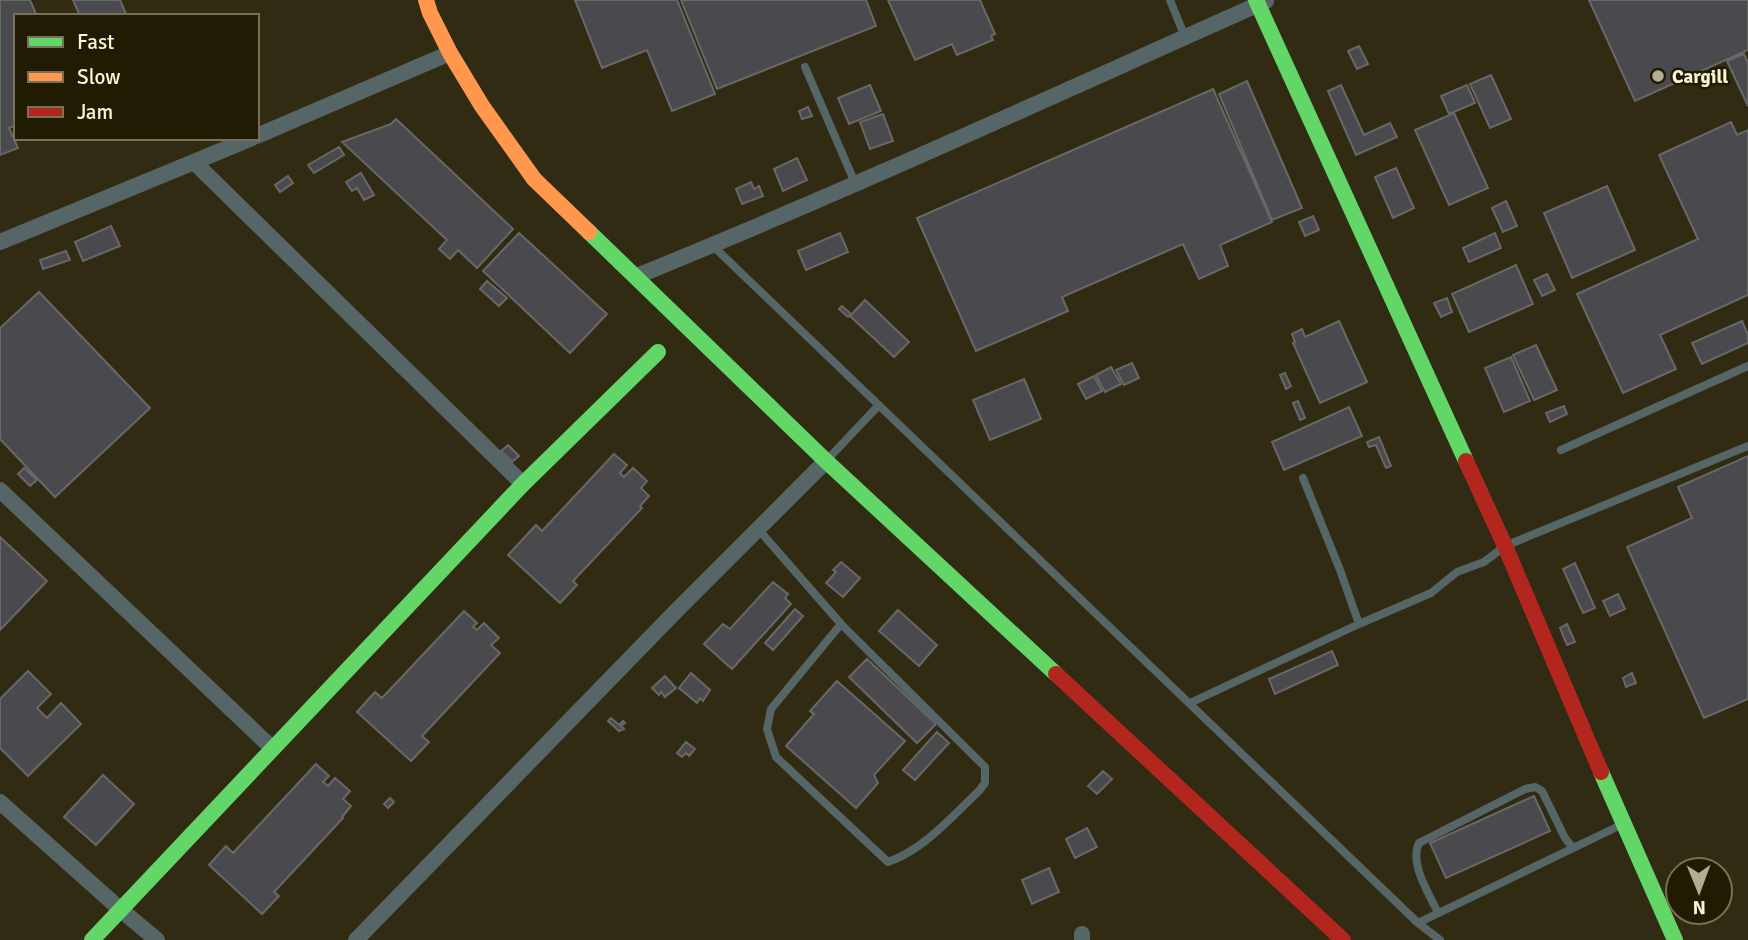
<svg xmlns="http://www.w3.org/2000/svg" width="1748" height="940" viewBox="0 0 1748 940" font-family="Signika,sans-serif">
	<rect width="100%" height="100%" fill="#312b13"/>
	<path fill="#4a494e" stroke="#686867" stroke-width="2" d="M0,0H30L37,16H16V125L9,128L18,148L0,155Z
		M73,0H120L127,16H80Z
		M575,0H677L715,94L672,111L647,50L602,68Z
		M681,0H866L876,26L717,89Z
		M888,0H980L995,34L991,36L993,40L957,55L952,44L915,60Z
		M1589,0H1748V50L1635,101Z
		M1359,46L1368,64L1357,69L1348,51Z
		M1744,54L1748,63V106L1727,61Z
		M1491,75L1511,119L1490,128L1470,84Z
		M1247,81L1302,208L1272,220L1219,94Z
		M870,85L881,111L849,124L838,98Z
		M1341,85L1364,135L1390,123L1397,137L1356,155L1328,91Z
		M1467,85L1475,103L1449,114L1441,96Z
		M1213,89L1272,222L1220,245L1228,266L1199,279L1183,244L1062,297L1068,311L976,351L917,218Z
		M808,107L812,116L802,119L799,111Z
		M1454,113L1488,188L1449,205L1415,130Z
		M883,114L893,141L870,149L860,122Z
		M396,119L513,229L477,268L458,250L450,259L439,249L447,240L342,142L391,124Z
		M1731,122L1737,135L1748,130V295L1660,335L1676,369L1623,393L1577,294L1698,239L1659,155Z
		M339,147L344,155L314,173L308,165Z
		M797,158L807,180L783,191L774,169Z
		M1396,168L1414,208L1393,218L1375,177Z
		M361,173L374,195L364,200L357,188L352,191L346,182Z
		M288,176L293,183L280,192L275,185Z
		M751,182L754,189L759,186L763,196L742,204L736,189Z
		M1607,186L1635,250L1572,278L1544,213Z
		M1506,201L1517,226L1503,232L1492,208Z
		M1313,216L1319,230L1305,236L1299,222Z
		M111,226L120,246L83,261L75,242Z
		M519,233L607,314L570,353L483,271Z
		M840,233L848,252L806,270L798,251Z
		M1495,233L1501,248L1469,262L1463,248Z
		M66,251L70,260L43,269L40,260Z
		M1516,265L1533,304L1469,332L1452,294Z
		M1547,274L1555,290L1542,296L1534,280Z
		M487,281L507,298L499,306L480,289Z
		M39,292L150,408L55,497L0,439V328Z
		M1447,298L1452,312L1441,317L1434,303Z
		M865,300L909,342L894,357L850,316Z
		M842,306L851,314L848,317L839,309Z
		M1339,321L1367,382L1320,403L1293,343L1295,342L1292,334L1302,329L1305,337Z
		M1742,321L1748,335V343L1702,364L1692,343Z
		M1536,345L1557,390L1534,400L1513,355Z
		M1511,357L1530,401L1504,412L1485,368Z
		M1132,363L1139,378L1124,385L1116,370Z
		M1111,367L1121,384L1105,392L1096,375Z
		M1285,373L1291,386L1286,389L1280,375Z
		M1094,376L1102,391L1086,399L1078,384Z
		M1024,379L1041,419L990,440L973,400Z
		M1298,401L1305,418L1300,420L1293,403Z
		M1564,406L1567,414L1550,422L1546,413Z
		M1349,407L1362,436L1284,470L1272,442Z
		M1379,437L1391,466L1386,468L1376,445L1369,447L1367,442Z
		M508,445L519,456L512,462L501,451Z
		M614,454L627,465L620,473L624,477L633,468L647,481L641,488L649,496L640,506L642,508L573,581L577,585L560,603L508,555L536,525L542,531Z
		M1748,456V699L1704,718L1627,547L1692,518L1678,487Z
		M24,468L37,480L30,486L18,474Z
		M0,537L47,581L0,630Z
		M841,562L860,578L843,597L826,583L836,572L833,570Z
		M1575,563L1595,608L1583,613L1563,569Z
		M773,582L788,594L785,598L791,604L732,669L704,644L723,624L730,629Z
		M1618,594L1625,609L1610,616L1603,601Z
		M795,609L803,616L773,650L765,643Z
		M898,610L937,645L919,666L879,631Z
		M464,611L477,623L473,627L477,630L484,623L499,638L491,645L500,653L422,736L429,742L411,761L357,712L375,692L382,698Z
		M1567,624L1575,642L1567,645L1560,628Z
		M1332,651L1338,665L1275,694L1269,679Z
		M867,659L936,724L917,743L849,677Z
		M28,671L51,694L37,708L47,718L61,703L81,724L28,776L0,748V699Z
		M691,673L710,690L703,701L700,698L697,703L679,688Z
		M1632,673L1636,683L1626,687L1623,678Z
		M665,676L676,688L665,697L661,692L659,695L652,688Z
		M837,681L905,741L874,775L878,783L856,808L786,746L814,714L810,711Z
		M611,718L619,725L623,721L625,723L621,726L624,729L619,731L608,721Z
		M937,732L949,743L915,780L903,770Z
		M686,742L695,749L689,756L686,753L682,757L677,753Z
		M316,764L329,776L323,782L328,786L335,778L350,791L343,799L351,806L342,817L343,818L274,892L279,896L262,914L209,865L226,846L233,853Z
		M1103,771L1112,779L1097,794L1088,786Z
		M103,775L134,804L96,845L64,817Z
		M1534,796L1550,831L1446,878L1430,843Z
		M390,798L394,802L388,808L384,804Z
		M1087,828L1097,847L1075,858L1066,839Z
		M1049,868L1059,892L1032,904L1022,880Z"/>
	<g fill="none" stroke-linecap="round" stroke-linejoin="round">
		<path stroke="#566666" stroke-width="8" d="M1170,0L1185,37
			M805,67L855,183
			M713,246L1418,923L1440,940
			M1561,450L1748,366
			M826,461L879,405
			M1303,478L1340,570L1359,624
			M758,529L841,624L985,767V783L979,791C952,816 925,849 888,862L776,757L767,729L771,709L841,624
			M1190,703L1359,624L1431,593L1457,572L1484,562L1505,546L1748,446
			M1438,913C1429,893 1409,864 1419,843L1525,789L1535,787L1542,791L1565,838L1573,848
			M1418,923L1623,824"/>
		<path stroke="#566666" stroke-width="16" d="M257,136L450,53
			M195,163L523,484
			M0,242L252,138
			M637,276C849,190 1057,94 1266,1
			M0,490L272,748
			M0,802L121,910L157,940
			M1082,934V940
			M356,940L678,609L826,461"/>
		<path stroke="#63d668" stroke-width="16" d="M1256,0L1466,461
			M589,232L826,461L1056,674
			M1601,772L1675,940
			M92,940L523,484L658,352"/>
		<path stroke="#ff974d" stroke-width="16" d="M426,0L430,13L450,53L482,106L534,179L589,232"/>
		<path stroke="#b3261e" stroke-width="16" d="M1466,461L1505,546L1601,772
			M1056,674L1343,940"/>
	</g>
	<circle fill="#b4ad92" stroke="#211b04" stroke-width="2.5" cx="1658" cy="76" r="7"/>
	<g text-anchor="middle" stroke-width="5" stroke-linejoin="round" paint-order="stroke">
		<g font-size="19" font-weight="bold" fill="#faf3d6" stroke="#211b04" text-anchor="start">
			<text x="1672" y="83">Cargill</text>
		</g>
	</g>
	<rect x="14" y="14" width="245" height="126" fill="#211b04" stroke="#787158" stroke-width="2"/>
	<rect x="28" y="37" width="35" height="10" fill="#63d668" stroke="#787158" stroke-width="2"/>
	<text x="77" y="49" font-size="21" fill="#faf3d6">Fast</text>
	<rect x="28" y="72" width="35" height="10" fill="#ff974d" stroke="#787158" stroke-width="2"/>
	<text x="77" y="84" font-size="21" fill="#faf3d6">Slow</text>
	<rect x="28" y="107" width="35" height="10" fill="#b3261e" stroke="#787158" stroke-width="2"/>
	<text x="77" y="119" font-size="21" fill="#faf3d6">Jam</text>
	<g transform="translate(1699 891) rotate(179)"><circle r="33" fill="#211b04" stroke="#787158" stroke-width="2"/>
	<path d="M0-5L12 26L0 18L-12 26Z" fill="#b4ad92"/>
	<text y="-10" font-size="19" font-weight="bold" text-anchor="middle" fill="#faf3d6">N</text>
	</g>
</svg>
